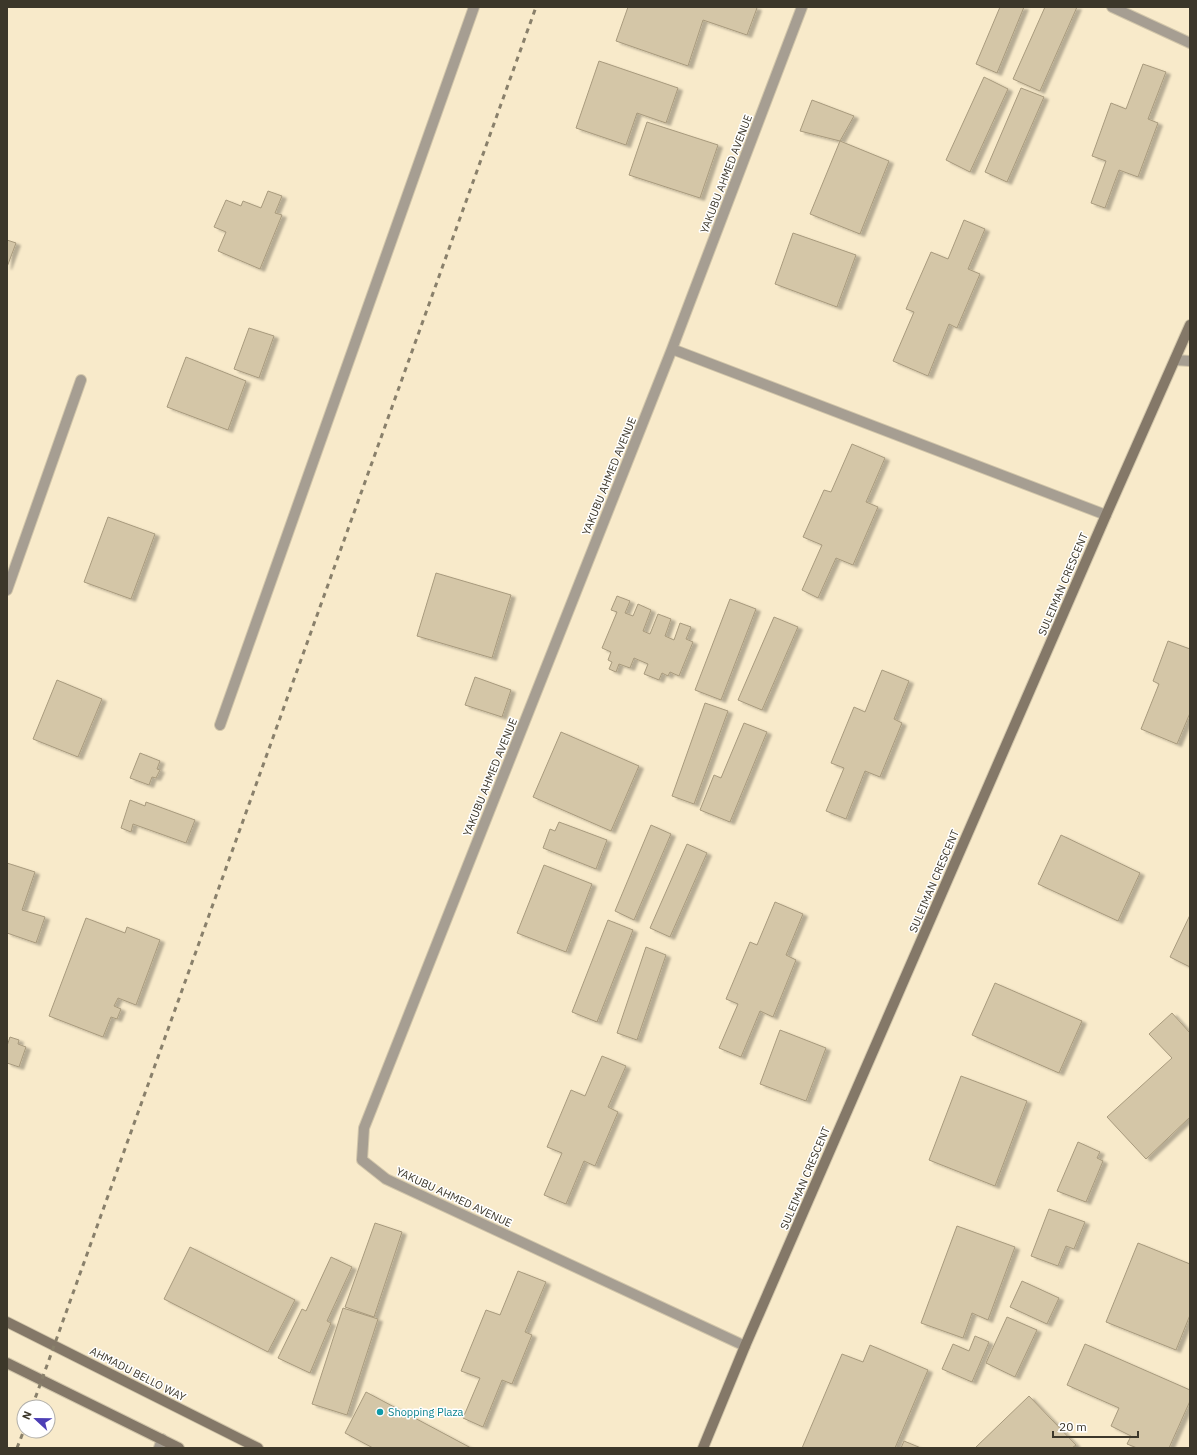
<svg xmlns="http://www.w3.org/2000/svg" width="1197" height="1455" viewBox="0 0 1197 1455" font-family="'IBM Plex Sans',sans-serif">
	<defs>
		<filter id="shadow"><feDropShadow dx="4.5" dy="2.5" stdDeviation="1" flood-color="#0004"/></filter>
	</defs>
	<rect width="100%" height="100%" fill="#f8eaca"/>
	<path fill="#d4c6a7" stroke="#a89a7d" filter="url(#shadow)" d="M628,7H754L757,8L747,35L703,20L688,66L616,41Z
		M1000,7H1024L997,73L976,64Z
		M1045,7H1077L1040,91L1013,79Z
		M599,61L678,88L666,123L637,113L626,145L576,128Z
		M1143,64L1166,72L1148,119L1158,123L1138,177L1119,170L1105,208L1091,203L1106,161L1092,156L1111,103L1126,109Z
		M984,77L1008,89L970,172L946,160Z
		M1021,88L1044,97L1007,182L985,172Z
		M812,100L854,116L840,141L800,131Z
		M647,122L718,145L700,198L629,175Z
		M840,141L889,161L860,234L810,214Z
		M268,191L282,196L275,213L282,215L260,269L218,251L226,232L214,227L226,200L241,206L243,201L261,208Z
		M964,220L985,229L968,269L980,274L957,328L949,324L928,376L893,361L914,312L906,309L931,252L948,259Z
		M793,233L856,255L837,307L775,284Z
		M7,240L16,243L7,267Z
		M249,328L274,336L259,378L234,369Z
		M186,357L246,381L228,430L167,407Z
		M852,444L885,458L866,502L878,507L853,565L836,558L818,598L802,590L822,545L803,537L824,490L831,492Z
		M108,517L155,534L131,599L84,582Z
		M436,573L511,595L492,658L417,636Z
		M617,596L630,601L625,613L633,616L638,604L651,610L643,631L650,634L658,614L671,619L665,636L674,640L680,623L691,627L686,639L693,642L679,676L670,672L668,676L662,673L659,680L644,674L648,664L634,658L630,668L619,664L616,672L609,669L612,662L608,660L611,652L602,648L617,612L611,610Z
		M730,599L756,609L721,700L695,690Z
		M774,617L798,627L762,710L738,700Z
		M1168,641L1190,649V713L1177,744L1141,729L1159,684L1153,681Z
		M882,670L909,681L894,719L902,723L880,777L865,771L846,819L826,811L844,768L831,763L854,707L865,712Z
		M475,677L511,690L502,717L465,705Z
		M57,680L102,699L78,757L33,739Z
		M705,703L728,711L694,804L672,796Z
		M744,723L767,732L730,822L700,810L714,775L721,778Z
		M561,732L639,766L611,831L533,797Z
		M140,753L160,761L157,769L160,770L156,778L152,777L149,785L130,778Z
		M130,800L145,806L146,802L195,820L186,843L133,824L131,832L121,828Z
		M559,822L607,840L596,869L543,848L550,829L555,831Z
		M651,825L671,834L634,920L615,911Z
		M1061,835L1140,873L1118,921L1038,884Z
		M687,844L707,853L670,937L650,928Z
		M7,863L35,872L22,910L45,917L36,943L7,933Z
		M544,865L592,884L566,952L517,933Z
		M775,902L803,914L786,955L796,960L773,1017L760,1011L741,1057L719,1048L738,1004L726,999L750,942L757,945Z
		M1190,915V967L1170,957Z
		M86,918L125,933L127,927L160,940L136,1005L118,998L114,1006L121,1009L117,1019L111,1017L103,1037L49,1016Z
		M608,920L633,930L597,1022L572,1012Z
		M646,947L666,955L637,1040L617,1033Z
		M995,983L1082,1021L1059,1073L972,1035Z
		M1172,1013L1190,1033V1117L1146,1159L1107,1117L1172,1058L1149,1034Z
		M780,1030L826,1048L806,1101L760,1084Z
		M10,1037L19,1040L18,1044L26,1047L19,1067L7,1063V1046Z
		M602,1056L626,1066L608,1107L618,1112L595,1166L584,1161L566,1204L544,1195L562,1153L547,1147L571,1090L585,1096Z
		M961,1076L1027,1101L995,1186L929,1160Z
		M1078,1142L1100,1152L1097,1158L1103,1161L1086,1202L1057,1191Z
		M1049,1209L1085,1222L1074,1249L1066,1246L1058,1266L1031,1256Z
		M375,1223L402,1232L374,1317L345,1307Z
		M957,1226L1015,1247L988,1320L972,1313L963,1338L921,1323Z
		M1138,1243L1190,1264V1315L1176,1350L1106,1322Z
		M190,1247L295,1300L268,1352L164,1299Z
		M331,1257L352,1267L327,1321L331,1323L310,1373L278,1358L302,1309L306,1311Z
		M518,1271L546,1282L525,1332L532,1335L512,1384L502,1380L483,1427L463,1418L480,1378L461,1371L486,1310L500,1315Z
		M1022,1281L1059,1298L1047,1324L1010,1307Z
		M343,1308L378,1319L347,1415L312,1404Z
		M1007,1317L1037,1330L1015,1377L986,1363Z
		M975,1336L989,1342L972,1382L942,1369L953,1344L969,1351Z
		M1085,1344L1190,1390V1401L1169,1448H1137L1127,1444L1131,1436L1111,1426L1119,1408L1067,1385Z
		M870,1345L928,1370L895,1448H802L842,1354L863,1362Z
		M366,1392L471,1448H373L345,1433Z
		M1029,1396L1076,1445L1072,1448H975Z
		M904,1441L921,1448H901Z"/>
	<g fill="none" stroke-linecap="round" stroke-linejoin="round">
		<g stroke="#d2c6aa" stroke-width="12">
			<path id="lane" d="M1112,7L1190,43"/>
		</g>
		<g stroke="#d2c6aa" stroke-width="12">
			<path id="street" d="M672,349L1106,515
				M1175,360L1190,361
				M7,590L81,380
				M220,725L474,7
				M745,1346L386,1179L362,1160L364,1128L672,349L802,7
				M159,1448L162,1439"/>
		</g>
		<g stroke="#d2c6aa" stroke-width="12">
			<path id="secondary" d="M7,1322L258,1448
				M7,1363L179,1448
				M703,1448L745,1346L1106,515L1190,325"/>
		</g>
		<use href="#lane" stroke="#a69e92" stroke-width="10"/>
		<use href="#street" stroke="#a69e92" stroke-width="10"/>
		<use href="#secondary" stroke="#847868" stroke-width="10"/>
		<path stroke="#89806b" stroke-width="3" stroke-dasharray="5 5" stroke-linecap="butt" d="M32,1407L536,7
			M17,1448L24,1430"/>
	</g>
	<circle fill="#0f9aa8" stroke="#fff" stroke-width="1.5" cx="380" cy="1412" r="4"/>
	<g text-anchor="middle" stroke-width="3" stroke-linejoin="round" paint-order="stroke">
		<g font-size="11" fill="#3c372a" stroke="#fff">
			<text transform="translate(726 174) rotate(-69)" y="4">YAKUBU AHMED AVENUE</text>
			<text transform="translate(609 476) rotate(-68)" y="4">YAKUBU AHMED AVENUE</text>
			<text transform="translate(1063 584) rotate(-67)" y="4">SULEIMAN CRESCENT</text>
			<text transform="translate(490 777) rotate(-68)" y="4">YAKUBU AHMED AVENUE</text>
			<text transform="translate(934 881) rotate(-67)" y="4">SULEIMAN CRESCENT</text>
			<text transform="translate(805 1178) rotate(-67)" y="4">SULEIMAN CRESCENT</text>
			<text transform="translate(454 1197) rotate(25)" y="4">YAKUBU AHMED AVENUE</text>
			<text transform="translate(138 1374) rotate(27)" y="4">AHMADU BELLO WAY</text>
		</g>
		<g font-size="11" fill="#0d838f" stroke="#fff" text-anchor="start">
			<text x="388" y="1416">Shopping Plaza</text>
		</g>
	</g>
	<rect width="1197" height="1455" fill="none" stroke="#3c372a" stroke-width="16"/>
	<g transform="translate(36 1419) rotate(292)"><circle r="19" fill="#ffffff" stroke="#b1afaa"/>
	<path d="M0-3L7 15L0 10L-7 15Z" fill="#4c3eb5"/>
	<text y="-6" font-size="11" font-weight="bold" text-anchor="middle" fill="#3c372a">N</text>
	</g>
	<path d="M1053 1431v6h85v-6" fill="none" stroke="#3c372a" stroke-width="2"/>
	<text x="1059" y="1431" font-size="12" fill="#3c372a" stroke="#ffffff" stroke-width="3" paint-order="stroke">20 m</text>
</svg>
